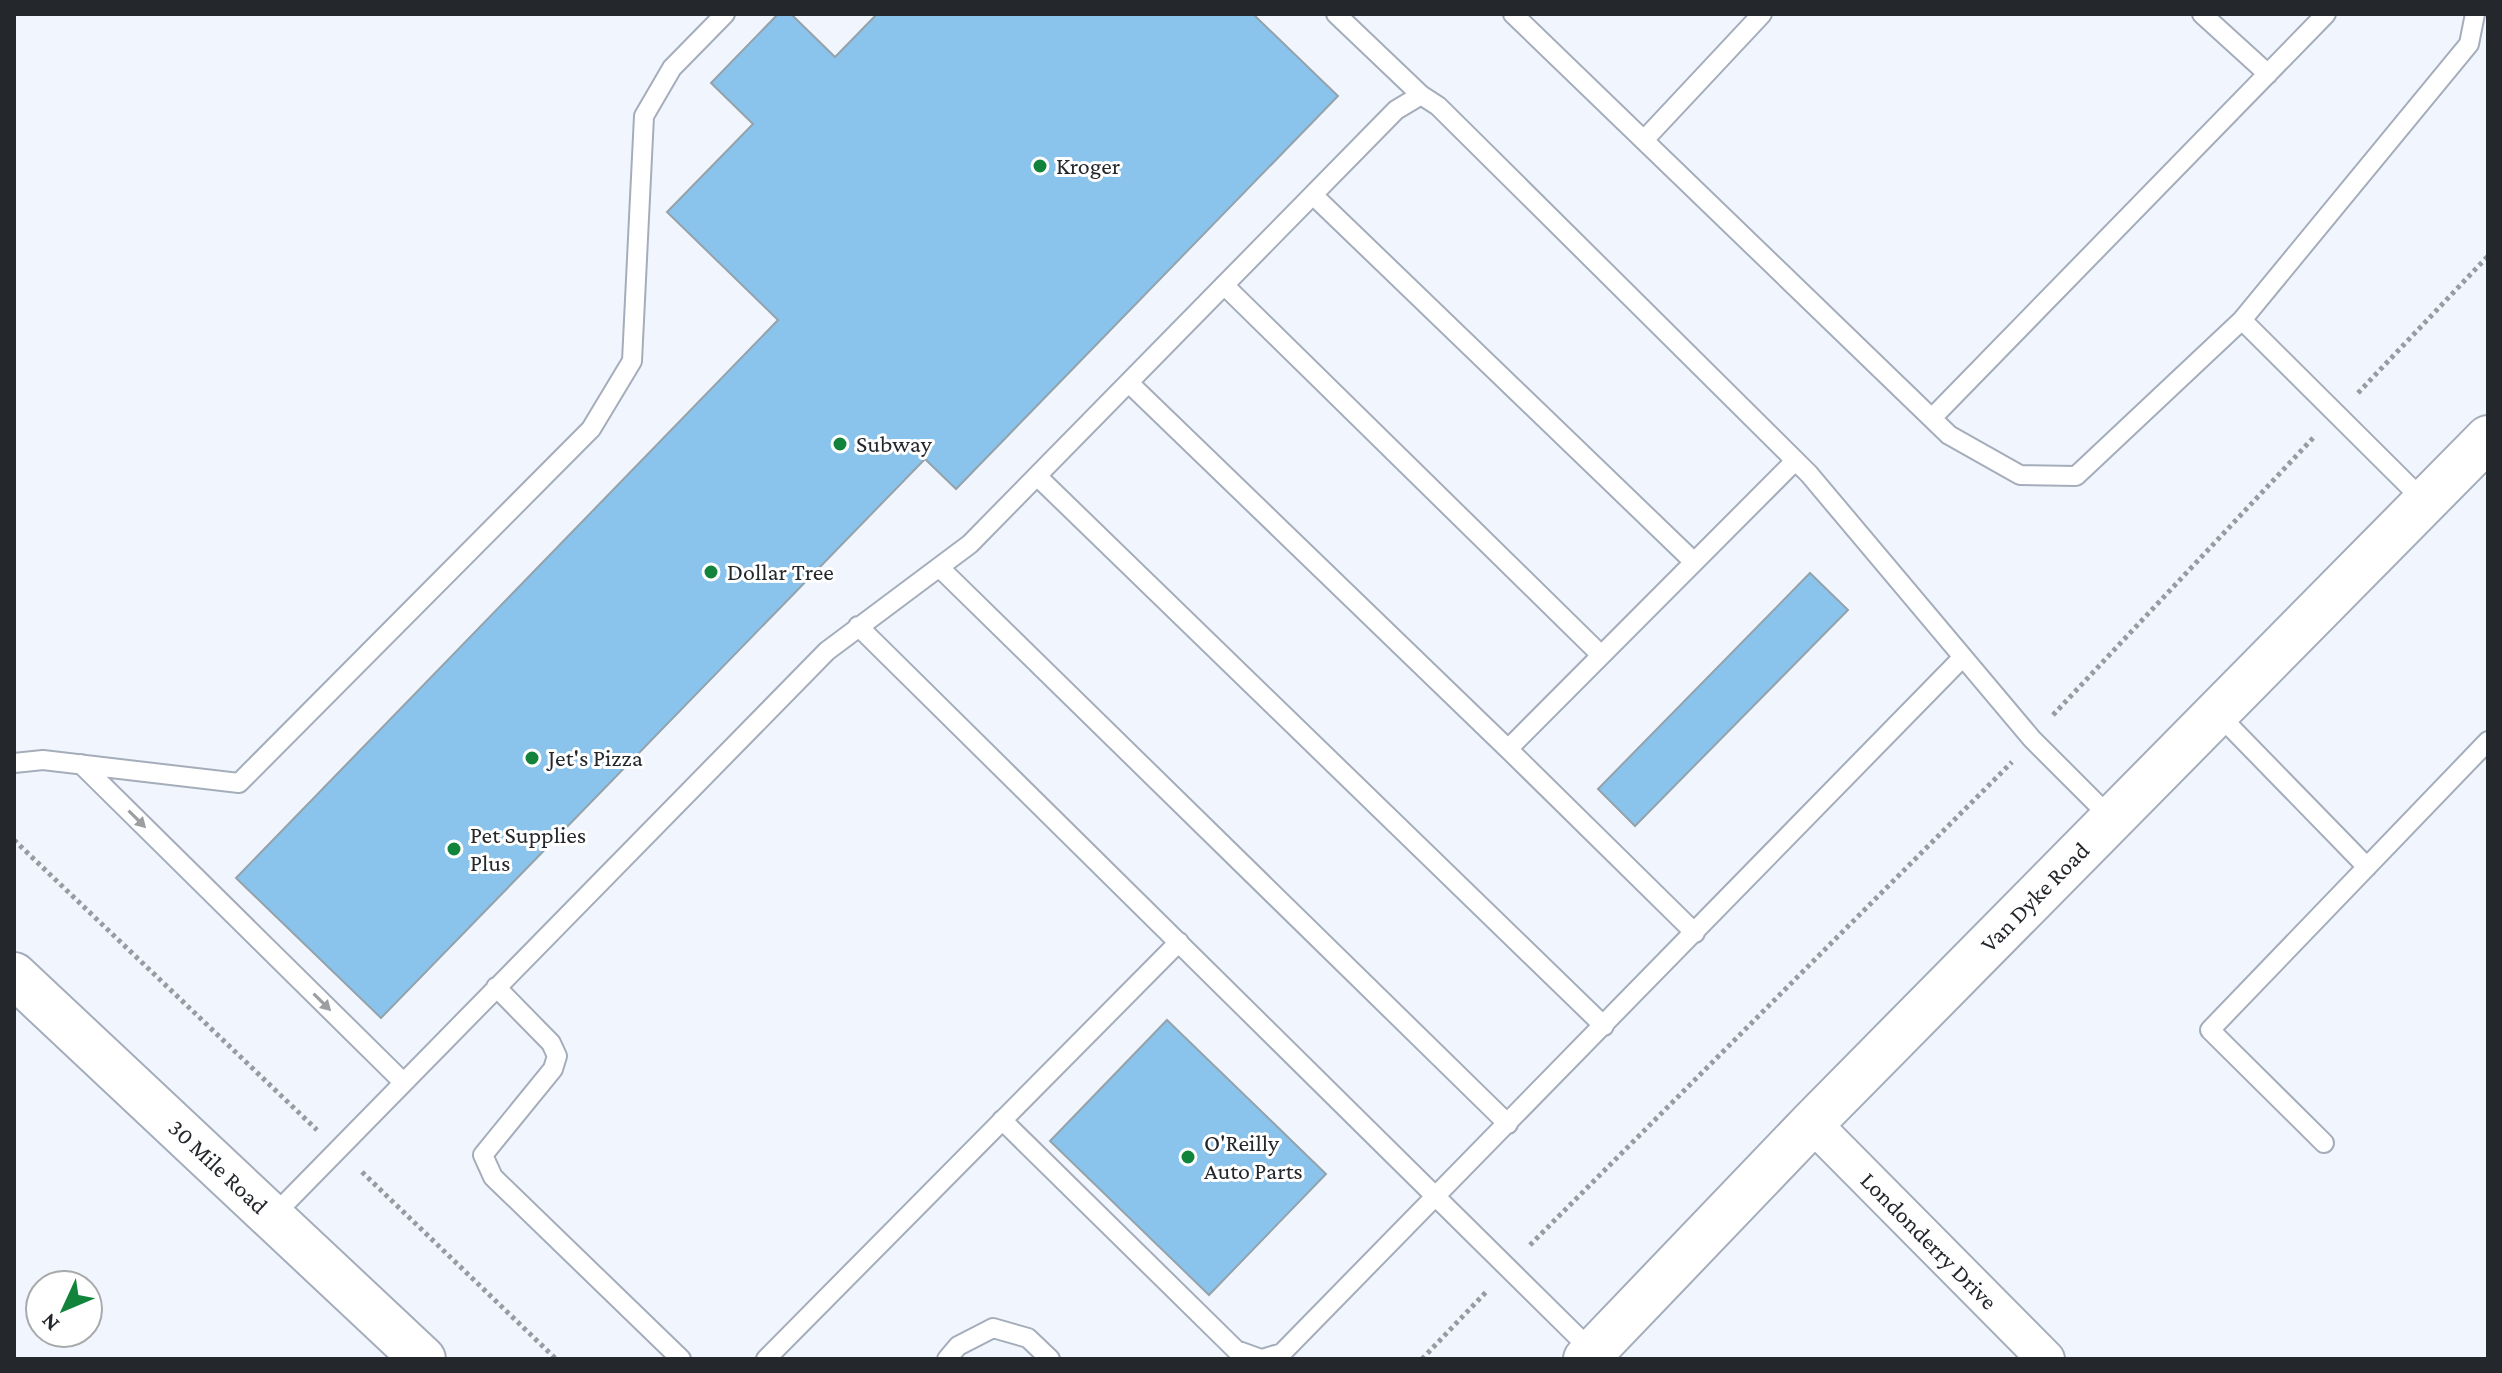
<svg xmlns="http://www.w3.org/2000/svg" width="2502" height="1373" viewBox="0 0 2502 1373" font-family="'Crimson Pro',serif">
	<rect width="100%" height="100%" fill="#f1f6fe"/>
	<path fill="#8ac4ec" stroke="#94a2ab" stroke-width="2" d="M778,14H791L835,57L877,14H1253L1338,96L956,489L925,459L381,1018L236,878L778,320L667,212L753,124L711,83Z
		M1810,573L1848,610L1635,826L1598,789Z
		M1167,1020L1326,1174L1209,1295L1050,1141Z"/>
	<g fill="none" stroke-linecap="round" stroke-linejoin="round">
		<g stroke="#a5adbb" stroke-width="22">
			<path id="lane" d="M1336,14L1421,95
				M1513,14L1949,435L2020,475L2076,476L2242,320L2469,44L2475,14
				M2202,14L2268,74
				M1644,140L1762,14
				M1313,195L1694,562
				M1224,285L1601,655
				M2242,320L2424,501
				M1129,383L1508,749L1695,933
				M1932,418L2326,14
				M1037,476L1604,1026
				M940,568L1508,1124
				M858,626L1593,1352
				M2216,712L2367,867
				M1508,749L1795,461
				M14,763L43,760L239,783L591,429L632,361L644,116L672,68L725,14
				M81,764L403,1082
				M496,987L551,1043L557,1056L553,1069L483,1155L493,1177L681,1359
				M1002,1120L1236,1350L1261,1359
				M2324,1143L2210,1030L2488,741
				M272,1217L827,651L970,544L1396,110L1421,95L1438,106L1809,474L2032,739L2111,818
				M766,1359L1179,942
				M947,1359L958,1346L993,1328L1028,1338L1050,1359
				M1262,1359L1282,1353L1963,657"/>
		</g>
		<g stroke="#a5adbb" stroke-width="40">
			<g id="street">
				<path id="s1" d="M1812,1123L2046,1359"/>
			</g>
		</g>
		<g stroke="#a5adbb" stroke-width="48">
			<g id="secondary">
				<path id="s2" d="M14,975L423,1359"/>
				<path id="s3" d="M1586,1359L1812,1123L2488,438"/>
			</g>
		</g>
		<path stroke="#979ba2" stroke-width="5" stroke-dasharray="4 4" stroke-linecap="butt" d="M2358,393L2488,256
			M2053,715L2314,437
			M14,840L317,1130
			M362,1172L556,1359
			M1530,1245L2012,762
			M1422,1359L1488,1290"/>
		<use href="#lane" stroke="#fff" stroke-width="18"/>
		<use href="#street" stroke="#fff" stroke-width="36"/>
		<use href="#secondary" stroke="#fff" stroke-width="44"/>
	</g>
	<defs><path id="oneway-solid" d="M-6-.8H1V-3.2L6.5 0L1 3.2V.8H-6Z" transform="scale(2)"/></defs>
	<g fill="#9c9ea0">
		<use href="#oneway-solid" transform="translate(137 819) rotate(45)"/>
		<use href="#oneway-solid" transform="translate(322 1002) rotate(45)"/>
	</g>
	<g fill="#11833b" stroke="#fff" stroke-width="3">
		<circle cx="1040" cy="166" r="8"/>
		<circle cx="840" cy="444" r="8"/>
		<circle cx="711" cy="572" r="8"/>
		<circle cx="532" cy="758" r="8"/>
		<circle cx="454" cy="849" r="8"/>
		<circle cx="1188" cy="1157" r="8"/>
	</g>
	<g text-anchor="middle" stroke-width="6" stroke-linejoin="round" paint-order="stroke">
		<g font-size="24" fill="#24282d" stroke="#fff" text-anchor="start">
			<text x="1056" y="174">Kroger</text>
			<text x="856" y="452">Subway</text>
			<text x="727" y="580">Dollar Tree</text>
			<text x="548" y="766">Jet's Pizza</text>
			<text x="470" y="843">Pet Supplies<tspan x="470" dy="28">Plus</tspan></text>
			<text x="1204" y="1151">O'Reilly<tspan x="1204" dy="28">Auto Parts</tspan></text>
		</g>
		<g font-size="24" fill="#24282d" stroke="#fff">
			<text dy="8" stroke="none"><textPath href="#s3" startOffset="644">Van Dyke Road</textPath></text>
			<text dy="8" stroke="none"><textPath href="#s2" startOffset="280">30 Mile Road</textPath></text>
			<text dy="8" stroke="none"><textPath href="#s1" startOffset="166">Londonderry Drive</textPath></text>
		</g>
	</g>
	<rect width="2502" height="1373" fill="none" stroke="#24282d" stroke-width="32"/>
	<g transform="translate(64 1309) rotate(226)"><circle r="38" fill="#ffffff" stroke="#a7a9ab" stroke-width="2"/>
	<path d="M0-6L14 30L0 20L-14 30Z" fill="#11833b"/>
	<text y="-12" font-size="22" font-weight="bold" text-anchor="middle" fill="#24282d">N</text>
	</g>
</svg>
